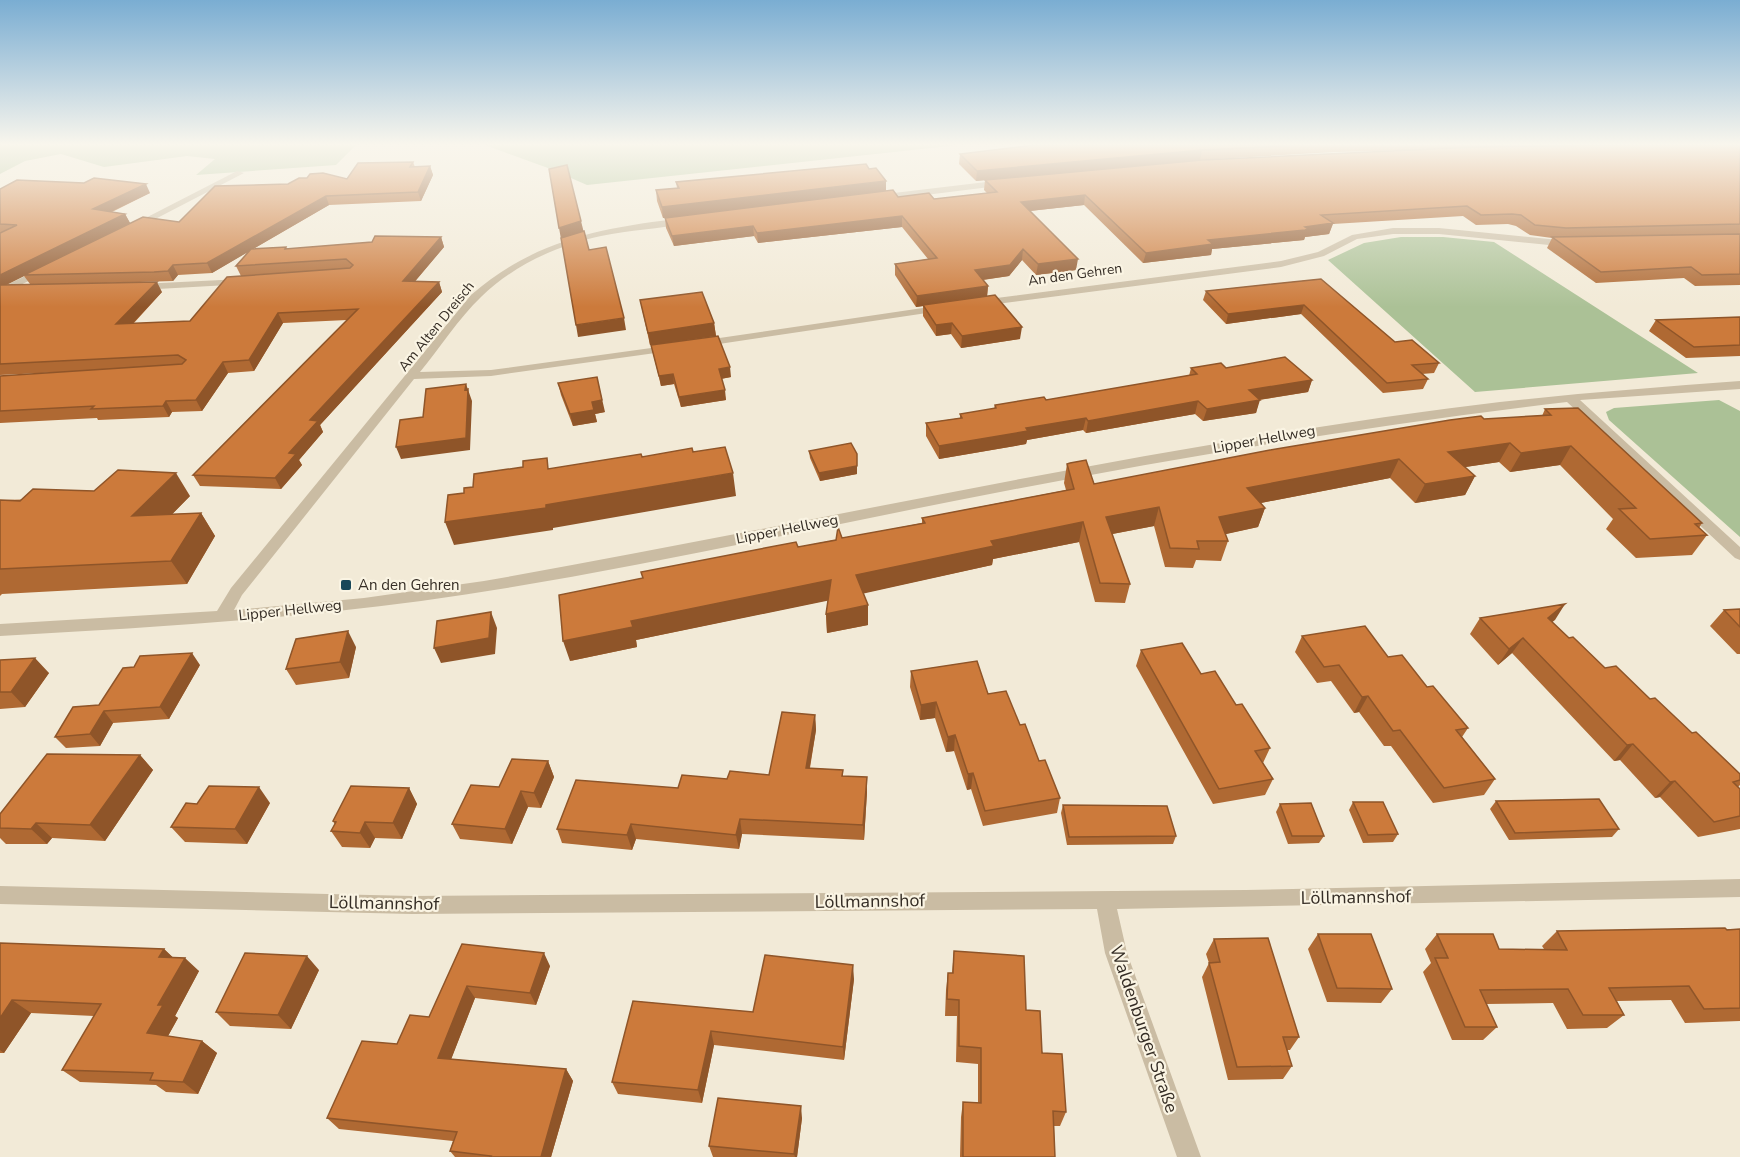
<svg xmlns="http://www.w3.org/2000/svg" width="1740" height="1157" viewBox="0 0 1740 1157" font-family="'Nunito Sans',sans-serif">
	<rect width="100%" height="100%" fill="#f2ead7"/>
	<path fill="#abc196" d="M0,145H356L336,165L196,175L215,159L187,156L104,167L61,154L25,161L0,174Z
		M485,145H959L587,185L548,168Z
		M1401,237H1443L1494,242L1698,373L1475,392L1328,260L1364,243Z
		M1719,400L1740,411V537L1609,420L1606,412L1614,408Z"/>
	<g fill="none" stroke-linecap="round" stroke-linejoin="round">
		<path fill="#cabca3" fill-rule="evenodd" d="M237,171L244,173L136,229L128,227Z
			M1003,180L1007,183L1006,185L877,201L873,198L877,195Z
			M684,218L689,221L687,223C659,229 630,230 601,236C556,246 514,265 481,297C458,319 440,348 420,372L491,370L673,345L679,348L677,350L491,376L414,379L242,595L234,610L364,598L484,581C797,526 1107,455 1422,412C1527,397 1634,389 1740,381V389L1580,400L1740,547V560L1735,558L1567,402C1361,426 1157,461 954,501C777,536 600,576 421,601C281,620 141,628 0,636V624L217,611L231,588L471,295C536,239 601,228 684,218Z
			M1393,228H1439L1569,241L1574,244L1569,247L1439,234H1393L1357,239L1324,256L1281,267L981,306L976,303L981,300L1281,261L1318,252L1352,235Z
			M40,269L49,271L0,295V288Z
			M242,279L246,280V284L140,290L135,287L140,284Z
			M943,305L947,306V310L699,347L693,344L699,341Z
			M1740,879V897L1117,909L1127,953L1201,1157H1177L1105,953L1097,909L412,914L0,904V886L412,896L1246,890Z"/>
	</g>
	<path fill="#af6933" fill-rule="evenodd" d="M1037,145H1740V285L1695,286L1684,278L1596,283L1547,248L1552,238L1530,235L1516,226L1508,224L1476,225L1463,216L1333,224L1329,234L1305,237L1304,240L1212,249L1211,255L1143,263L1084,205L1030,211L1076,270L1036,275L1022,260L1009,276L983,280L988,286L987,296L1020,339L961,348L951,334L936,336L923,316V306L916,307L895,275V264L928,259L902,227L758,243L754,236L674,246L666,228L665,218H663L657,201L656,190L677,188L676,182L886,191L898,197L934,199L987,193L984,190L985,180L976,181L959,164L960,154ZM1415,150L1200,160L1335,152Z
		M413,162L415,167L430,166L433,175L421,201L329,205L253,249L286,247L287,249L441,237L444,247L415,281L439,282L442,292L320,425L323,432L299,460L302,465L281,489L200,486L193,475L347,320L283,323L254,371L228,373L202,411L172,412L169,417L98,420L97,418L0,423V376L84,371L0,375V189L150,193L112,212L125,214L130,223L179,222L288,184L347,179ZM249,251L236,266L241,276L190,321L133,324L162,292L73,284L173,281L178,275L212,273ZM24,276L30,284L6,285Z
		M1321,279L1395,342L1439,363L1434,373L1422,374L1428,379L1423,389L1383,393L1301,314L1226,324L1203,300L1206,291Z
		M640,300L714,323L716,336L650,345Z
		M1740,317V356L1686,358L1649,331L1656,320Z
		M651,345L731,377L721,379L726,400L681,407L674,384L661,386Z
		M1191,368H1226L1312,380L1308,392L1259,400L1256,413L1203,421L1195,414L1086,433L1083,430L1027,440L1026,444L939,459L926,436V423L960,418V414L994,409L995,405L1046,400L1189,376Z
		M558,383L605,412L595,414L597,422L573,426L561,395Z
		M1545,409L1702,523L1699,528L1707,535L1692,555L1636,558L1606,529L1613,519L1560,465L1510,472L1499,462L1465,467L1475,476L1465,495L1415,503L1390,478L1261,503L1265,508L1258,527L1225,534L1228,541L1221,561L1196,560L1193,568L1165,567L1154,526L1112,534L1130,584L1125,603L1095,602L1079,542L993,559L992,565L863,593L868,625L827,633L826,614L828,600L636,640L637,647L570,661L798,547L922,523V518L1066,490L1064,483L1067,464L1094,484L1484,419L1542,416Z
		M809,451L857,454V474L820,481L810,458Z
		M190,496L172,514L201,513L215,536L187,584L2,594L0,596V500Z
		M1565,604L1552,622L1569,638L1605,668L1650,699L1740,774V785L1738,787L1740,789V829L1698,837L1660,797L1655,798L1620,760L1614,761L1512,653L1498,665L1470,634L1480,618Z
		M1740,609V654H1737L1710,626L1724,610Z
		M1302,636L1388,657L1427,687L1468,728L1462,737L1495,779L1484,795L1433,803L1391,746H1384L1359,712L1354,713L1331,681L1317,683L1295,652Z
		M356,647L349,678L296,685L286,669Z
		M1141,650L1201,674L1236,705L1270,748L1263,763L1273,779L1265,795L1213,804L1136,666Z
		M0,660L49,673L25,707L0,709Z
		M200,665L169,719L113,723L100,746L66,748L55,737L99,705Z
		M911,671L988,694L1020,725L1039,761L1060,798L1057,813L983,826L971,789L967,790L954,751L946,752L935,718L920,720L910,687Z
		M815,715L816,730L810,768L843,770V776L867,792L864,840L742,834L739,849L636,839L632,850L562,843L557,829L678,788L727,779L769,775Z
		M140,755L153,770L105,841L52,838L47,844H6L0,838V814Z
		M548,761L554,777L541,808L528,807L512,844L460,839L452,824L499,787Z
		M409,788L417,804L402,839L375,838L370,848L342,847L331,831L335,825L333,821Z
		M1496,801L1619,829L1612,837L1509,840L1490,809Z
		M1353,802L1398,834L1393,842L1363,843L1349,810Z
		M270,803L247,844L185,842L171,827Z
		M1280,804L1324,836L1319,843L1288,844L1276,812Z
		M1063,805L1176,836L1173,844L1067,845L1061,813Z
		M1740,929V1021L1685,1023L1671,1000L1617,1001L1624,1015L1607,1028L1567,1029L1553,1003L1486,1004L1497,1027L1483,1040H1452L1423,972L1431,963L1425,949L1437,934L1499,949H1544L1542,946L1557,931Z
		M1318,934L1392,989L1381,1003L1327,1002L1308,949Z
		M1214,939L1299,1037L1290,1050H1287L1292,1066L1283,1079L1228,1080L1202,977L1209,963L1206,954Z
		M0,943L164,949L173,958L199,971L175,1016L178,1018L168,1036L202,1041L217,1053L198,1094L166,1092L156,1085L80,1082L62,1070L94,1016L31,1013L4,1053H0Z
		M462,944L550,966L536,1005L475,998L451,1059L566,1069L573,1081L551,1157H455L450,1151L453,1141L339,1129L327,1118L397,1044L429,1017Z
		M954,951L1026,1010L1066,1112L1060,1126H1054L1055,1157H960L961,1117L963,1102L978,1103V1064L956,1062L957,1016H945L946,990L948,973H952Z
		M319,970L291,1029L230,1026L216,1012Z
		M854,979L844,1060L714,1045L702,1103L618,1094L612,1082L633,1001L753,1012Z
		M802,1118L797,1157H713L709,1146Z"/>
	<path fill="#8f5529" d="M1202,150L1200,160L976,181L977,171Z
		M430,166L433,175L421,201L418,192Z
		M886,181V191L663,218L662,207Z
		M146,184L150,193L98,218L93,209Z
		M1085,195L1084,205L1020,212L1021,202Z
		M326,196L329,205L212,273L207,263Z
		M125,214L130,223L24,275V276L0,288V275Z
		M902,216V227L758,243L757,233Z
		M581,221L584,233L561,239L559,228Z
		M1333,223L1329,234L1305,237L1304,240L1212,249L1211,255L1143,263L1146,253L1208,240Z
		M753,226L754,236L674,246L672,236Z
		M441,237L444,247L407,291L403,281Z
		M1023,249L1022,260L1009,276L974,281L975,270Z
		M1078,259L1076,270L1036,275L1038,264Z
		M173,265L178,275L173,281L168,271Z
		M157,282L162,292L122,335L116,324Z
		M439,282L442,292L320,425L323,432L299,460L302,465L281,489L275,478L310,420Z
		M988,286L987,297L916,307L917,296Z
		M1304,305L1301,314L1226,324L1228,314Z
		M278,313L283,323L254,371L249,360Z
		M624,318L626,330L578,337L576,325Z
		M714,323L716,336L650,345L648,333Z
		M952,323L951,334L936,336V325Z
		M1022,327L1020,339L961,348L962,336Z
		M223,362L228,373L202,411L196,400Z
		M730,367L731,377L720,379L719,369Z
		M673,374L674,384L661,386L659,376Z
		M597,377L605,412L595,414L597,422L573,426L570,414L592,402Z
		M1312,380L1308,392L1245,402L1249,390Z
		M466,384L472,401L470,450L401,459L396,447L465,390Z
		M725,390L726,400L681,407L679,397Z
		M1260,400L1256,413L1203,421L1207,409Z
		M166,401L172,412L169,417L163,406Z
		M1198,401L1195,414L1086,433L1088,421Z
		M1086,418L1083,430L1027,440L1026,444L939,459V446L1026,428Z
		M1510,443L1499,462L1439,471L1448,452Z
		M1571,446L1560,465L1510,472L1521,453Z
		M1399,459L1390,478L1240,507L1247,488Z
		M857,466V474L820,481L819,473Z
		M176,473L190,496L148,539L132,516Z
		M733,473L736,496L553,528V530L454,545L445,522Z
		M1475,476L1465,495L1415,503L1425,484Z
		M1159,507L1154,526L1102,536L1106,517Z
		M1265,508L1258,527L1213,537L1219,517Z
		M201,513L215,536L187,584L171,561Z
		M1083,522L1079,542L993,559L992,565L857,595L856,575L991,541Z
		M831,580V600L636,640L637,647L570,661L563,641L631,621Z
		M1565,604L1555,620L1538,633L1548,618Z
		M868,605V625L827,633L826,614Z
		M491,612L497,628L495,654L441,663L434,648Z
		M348,631L356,647L349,678L340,662Z
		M1523,638L1512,653L1498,665L1509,649Z
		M192,653L200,665L169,719L160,707Z
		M35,658L49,673L25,707L11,692Z
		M1368,696L1359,712L1354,713L1362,697Z
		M936,702L935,718L920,720L921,705Z
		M104,711L113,723L100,746L90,734Z
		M815,715L816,730L807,783L806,768Z
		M955,735L954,751L946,752L948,737Z
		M1633,744L1620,760L1614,761L1627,745Z
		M140,755L153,770L105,841L90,825Z
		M548,761L554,777L541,808L534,793Z
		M973,773L971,789L967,790L968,774Z
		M867,777V792L864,840L863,825Z
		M1675,781L1660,797L1655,798L1670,782Z
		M259,787L270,803L247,844L235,829Z
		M409,788L417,804L402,839L393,823Z
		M521,791L528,807L512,844L505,829Z
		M740,819L742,834L739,849L736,835Z
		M365,822L375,838L370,848L360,833Z
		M36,823L52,838L47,844L31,829Z
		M631,824L636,839L632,850L627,835Z
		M164,949L178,962L159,957Z
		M544,953L550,966L536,1005L530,993Z
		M307,956L319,970L291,1029L278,1015Z
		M185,958L199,971L175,1016L178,1018L163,1045L147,1033L158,1005Z
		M853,965L854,979L844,1060L843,1047Z
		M467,986L475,998L447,1070L438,1058Z
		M12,1000L31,1013L4,1053L0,1050V1018Z
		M711,1031L714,1045L702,1103L698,1090Z
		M202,1041L217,1053L198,1094L183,1082Z
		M566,1069L573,1081L551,1157H541Z
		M801,1106L802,1118L797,1157H795L794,1154Z"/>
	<path fill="#cc7a3b" stroke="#8f5529" stroke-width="1.5" d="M1035,145H1299L1202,150L977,171L960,154Z
		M1624,145H1740V224L1566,228L1535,225L1521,215L1512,214L1481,215L1467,206L1321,215L1333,223L1305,227L1308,229L1305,230L1208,240L1213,244L1146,253L1085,195L1021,202L1078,259L1038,264L1023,249L1010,265L975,270L988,286L917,296L895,264L937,258L902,216L757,233L753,226L672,236L665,218L893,190L898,197L929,193L934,199L997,192L985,180L1202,160L1474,147Z
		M413,162L410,167L430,166L418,192L326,196L207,263L173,265L168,271L154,272L24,275L143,217L179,222L215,186L288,184L299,178H307L310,174L323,173L347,179L358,163Z
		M866,164L869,169L876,168L886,181L662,207L656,190L679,188L676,182Z
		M567,165L581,221L559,228L549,169Z
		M94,178L146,184L93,209L125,214L0,275V233L17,225L0,224V189L17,180L84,183Z
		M584,231L589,250L606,247L624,318L576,325L561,238Z
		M1740,234V274L1702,275L1691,267L1601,272L1552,237Z
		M375,236L441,237L403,281L439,282L310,420L318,421L289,453L296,454L275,478L193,475L358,309L278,313L249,360L223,362L196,400L166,401L163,406L91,409L94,406L0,411V376L182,364L186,360L178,355L0,364V285L157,282L116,324L190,321L227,277L350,268L353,265L346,259L236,266L251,249L286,247L285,249L372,242Z
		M1321,279L1395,342L1412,340L1439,363L1412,365L1428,379L1387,383L1304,305L1228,314L1206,291Z
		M702,292L714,323L648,333L640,300Z
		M995,295L1022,327L962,336L952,323L936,325L923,305Z
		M1740,317V345L1694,347L1656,320Z
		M718,336L730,367L719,369L725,390L679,397L673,374L659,376L651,345Z
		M1285,357L1312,380L1249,390L1260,400L1207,409L1198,401L1088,421L1086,418L1026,428L1028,431L939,446L926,423L962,418L960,414L996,408L995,405L1044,397L1046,400L1197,374L1191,368L1221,363L1226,368Z
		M597,377L602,400L592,402L594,410L570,414L558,383Z
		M466,384L465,390L468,389L466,438L396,447L400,420L423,417L426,389Z
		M1578,408L1702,523L1695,524L1707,535L1650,539L1619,509L1636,508L1571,446L1521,453L1510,443L1448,452L1475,476L1425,484L1399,459L1247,488L1265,508L1219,517L1228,541H1197L1199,549L1170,548L1159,507L1106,517L1130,584L1100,583L1083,522L991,541L994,546L856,575L868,605L826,614L831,580L631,621L633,627L563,641L559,595L643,578L641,572L796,542L798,547L836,540L838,527L842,538L925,523L922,518L1074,489L1067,464L1070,463L1086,460L1094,484L1270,450L1450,420L1481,416L1484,419L1551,415L1545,409Z
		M851,443L857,454V466L819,473L809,451Z
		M725,447L733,473L546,505V508L445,522L448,495L464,493V488L473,487L474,474L523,467V461L547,458L548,469L641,454L642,457L692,448L693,452Z
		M118,470L176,473L132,516L201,513L171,561L0,569V500L20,501L33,489L94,491Z
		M1565,604L1548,618L1569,638L1573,637L1605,668L1616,666L1650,699L1655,698L1692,733L1696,732L1740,774V780L1733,782L1740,789V816L1714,822L1675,781L1670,782L1633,744L1627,745L1523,638L1509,649L1480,618Z
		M1740,609V627L1724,610Z
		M491,612L489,638L434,648L437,621Z
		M1365,626L1388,657L1402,655L1427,687L1433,686L1468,728L1456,730L1495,779L1444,788L1400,730L1393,731L1368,696L1362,697L1339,665L1324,667L1302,636Z
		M348,631L340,662L286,669L296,639Z
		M1182,643L1201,674L1215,671L1236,705L1242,704L1270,748L1255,751L1273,779L1219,789L1141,650Z
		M192,653L160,707L104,711L90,734L55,737L73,707L99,705L123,668L134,667L140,656Z
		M35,658L11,692H0V660Z
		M977,661L988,694L1006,691L1020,725L1025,724L1039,761L1045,760L1060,798L985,811L973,773L968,774L955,735L948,737L936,702L921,705L911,671Z
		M782,712L815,715L806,768L843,770L842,776L867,777L863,825L740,819L736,835L631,824L627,835L557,829L576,780L678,788L682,775L727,779L730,771L769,775Z
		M47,754L140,755L90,825L36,823L31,829L0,828V814Z
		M512,759L548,761L534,793L521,791L505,829L452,824L471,785L499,787Z
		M209,786L259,787L235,829L171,827L186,803L197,804Z
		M351,786L409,788L393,823L365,822L360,833L331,831L336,822L333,821Z
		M1599,799L1619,829L1515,833L1496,801Z
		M1353,802H1383L1398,834L1368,835Z
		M1311,803L1324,836H1292L1280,804Z
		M1063,805L1167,806L1176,836L1069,837Z
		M1725,928L1727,930L1740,929V1008L1704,1009L1689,986L1609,988L1624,1015H1583L1568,989L1480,990L1497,1027H1465L1435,958H1448L1437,934H1493L1499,949L1567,950L1557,931Z
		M1318,934H1371L1392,989L1337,988Z
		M1268,938L1299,1037H1283L1292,1066L1237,1067L1209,963L1220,962L1214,939Z
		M0,943L164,949L159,957L185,958L158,1005H163L147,1033L202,1041L183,1082L150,1080L153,1073L62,1070L101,1004L12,1000L0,1018Z
		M462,944L544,953L530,993L467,986L438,1058L566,1069L541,1157H490L491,1156L450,1151L457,1132L327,1118L362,1041L397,1044L410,1015L429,1017Z
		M954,951L1024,956L1026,1010L1040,1011L1042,1053L1062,1054L1066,1112L1053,1111L1055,1157H963V1102L981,1103V1048L959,1046V1000L947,999L948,973H953Z
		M245,953L307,956L278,1015L216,1012Z
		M765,955L853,965L843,1047L711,1031L698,1090L612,1082L633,1001L753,1012Z
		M718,1098L801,1106L794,1154L709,1146Z"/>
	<linearGradient id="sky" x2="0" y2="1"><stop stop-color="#7aadd2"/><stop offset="0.47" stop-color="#f9f6ed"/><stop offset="1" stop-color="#f9f6ed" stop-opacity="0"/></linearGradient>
	<rect width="1740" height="307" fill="url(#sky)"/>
	<rect fill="#194758" stroke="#faf4e3" stroke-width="2" x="340" y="579" width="12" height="12" rx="3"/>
	<g text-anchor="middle" stroke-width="4.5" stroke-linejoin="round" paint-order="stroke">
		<g font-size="14" fill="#352d25" stroke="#faf4e3">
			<text transform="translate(1075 274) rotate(-8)" y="5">An den Gehren</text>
			<text transform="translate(436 326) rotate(-51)" y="5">Am Alten Dreisch</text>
		</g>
		<g font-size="15" fill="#352d25" stroke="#faf4e3">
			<text transform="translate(1264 439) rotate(-10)" y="5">Lipper Hellweg</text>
			<text transform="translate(787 529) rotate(-11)" y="5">Lipper Hellweg</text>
			<text transform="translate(290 610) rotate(-6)" y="5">Lipper Hellweg</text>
		</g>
		<g font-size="15" fill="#352d25" stroke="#faf4e3" text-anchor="start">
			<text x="358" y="590">An den Gehren</text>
		</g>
		<g font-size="18" fill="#352d25" stroke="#faf4e3">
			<text transform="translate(1356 897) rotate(-1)" y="6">Löllmannshof</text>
			<text transform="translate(870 901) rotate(-1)" y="6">Löllmannshof</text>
			<text transform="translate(384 903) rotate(1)" y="6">Löllmannshof</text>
			<text transform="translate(1144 1029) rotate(71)" y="6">Waldenburger Straße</text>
		</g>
	</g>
</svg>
